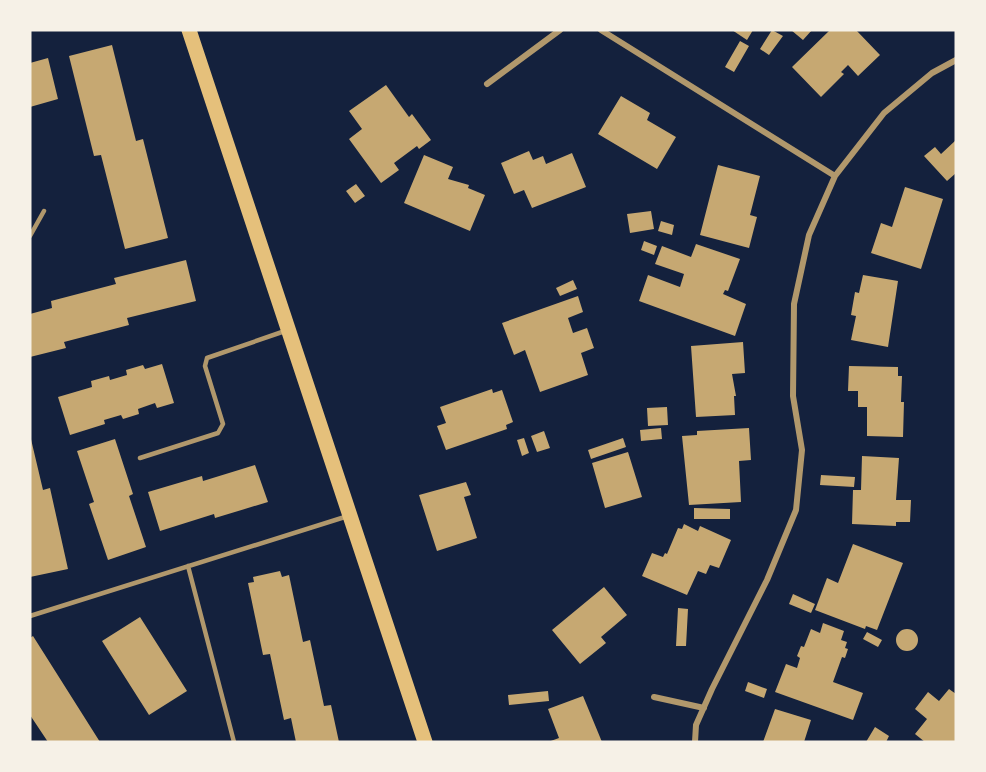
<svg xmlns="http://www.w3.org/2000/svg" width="986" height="772" viewBox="0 0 986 772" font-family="Arial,sans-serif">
	<rect width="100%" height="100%" fill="#14213d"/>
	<path fill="#c6a872" d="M732,30H753L747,40Z
		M772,30L783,36L769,55L760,49Z
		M791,30H812L803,40Z
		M830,30H856L880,55L858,76L848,65L841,72L844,74L821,97L792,67Z
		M740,41L749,46L734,72L725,67Z
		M112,45L136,141L143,139L168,238L125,249L101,155L94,156L69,56Z
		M48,58L58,99L30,107V63Z
		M386,85L409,117L412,114L431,140L419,149L417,146L394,163L399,170L381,183L349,139L362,129L349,111Z
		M621,96L650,113L647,120L676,137L657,169L598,134Z
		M956,140V173L947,181L924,156L935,147L941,154Z
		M529,151L533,160L543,156L546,164L572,153L586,187L532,208L524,190L514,194L501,163Z
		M424,155L453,167L448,179L469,185L468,188L485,195L470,231L404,203Z
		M718,165L760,176L750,215L757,217L749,248L700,235Z
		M356,184L365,196L355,203L346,191Z
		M905,187L943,199L921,269L871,253L881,223L892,227Z
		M651,211L654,229L630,233L627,214Z
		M661,221L674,225L672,235L658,231Z
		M644,241L657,246L654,255L641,250Z
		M696,244L740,259L728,291L725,290L723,294L746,304L735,336L639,301L648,275L680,287L684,274L655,264L662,246L691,257Z
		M186,260L196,301L127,318L129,325L64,342L66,348L30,357V314L52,308L51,301L116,284L114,278Z
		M863,275L898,281L888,347L851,340L856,316L851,315L855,292L859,293Z
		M573,280L577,289L560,296L556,288Z
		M578,296L583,312L568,318L573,333L587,328L594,348L581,353L588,375L540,392L525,350L514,355L502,323Z
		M743,342L745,373L732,374L736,396H734L735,415L696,417L691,346Z
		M162,364L174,403L157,408L155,403L138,409L139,414L123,419L121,415L104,420L105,424L70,435L58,397L92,387L91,381L109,376L110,380L127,375L126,370L143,365L145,369Z
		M849,366L898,367V376H902L901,402H904L903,437L867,436V407H858V391H848Z
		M492,389L493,393L502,390L513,422L506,425L507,429L446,450L437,426L446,423L440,407Z
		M667,407L668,425L648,426L647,408Z
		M661,428L662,439L641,441L640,430Z
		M749,428L751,460L739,461L741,502L689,505L682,436L697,435V431Z
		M544,431L550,448L537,452L531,436Z
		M30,435L43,490L50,488L68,569L30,577Z
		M524,438L529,453L522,456L517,440Z
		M623,438L626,447L591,459L588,450Z
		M115,439L133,494L129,496L146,547L108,560L89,504L94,502L77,451Z
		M628,452L642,497L605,508L592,463Z
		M862,456L899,458L896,500H911L910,522H896V526L852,524L853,490H861Z
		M255,465L268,502L215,518L214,514L160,531L148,492L202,476L203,481Z
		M821,475L855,477L854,487L820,485Z
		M466,482L471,495L464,497L477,538L437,551L419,495Z
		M694,508L730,509V519H694Z
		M684,524L698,531L700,526L731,540L719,568L710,565L706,574L698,571L687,595L642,576L652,553L663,557L665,553L667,554L678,528L682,529Z
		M853,544L903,563L877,630L866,626L865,629L815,610L827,578L838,583Z
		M280,571L282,577L289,575L303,642L310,640L324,706L331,705L339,742H296L291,718L284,720L270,654L263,655L248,583L254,582L253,577Z
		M604,587L627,615L601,637L606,643L580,664L552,630Z
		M793,594L815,604L811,613L789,604Z
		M678,608L688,609L686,646H676Z
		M140,617L187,691L149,715L102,641Z
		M823,623L844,631L841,640L847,642L845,648L848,649L845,658L842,657L833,682L863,693L853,720L775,692L786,664L797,668L800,658L797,656L801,646L804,647L811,629L820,633Z
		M896 640a11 11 0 1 1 22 0a11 11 0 1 1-22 0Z
		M867,632L882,640L878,647L863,639Z
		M33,636L100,742H48L30,715V638Z
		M748,682L767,689L764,698L745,691Z
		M949,689L956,694V742H925L915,734L927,719L915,709L928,692L939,701Z
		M548,691L549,701L509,705L508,695Z
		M583,696L602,742H548L559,738L548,709Z
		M775,709L811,720L804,742H763Z
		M875,727L889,736L886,742H866Z"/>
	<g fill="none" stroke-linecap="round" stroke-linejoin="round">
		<path stroke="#b1986c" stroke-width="4.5" d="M30,236L44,211
			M140,458L218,433L223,424L205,366L207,358L285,331
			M188,566L234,742
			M30,616L348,516"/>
		<path stroke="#b1986c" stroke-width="6" d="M601,30L835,176
			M487,84L560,30
			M654,697L704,708
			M695,742L696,725L712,689L767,580L796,510L802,450L793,396L794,304L809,235L835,176L884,113L932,73L956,60"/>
		<path stroke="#e5c07b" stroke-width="15" d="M189,30L425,742"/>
	</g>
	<rect width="986" height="772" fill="none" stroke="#f6f1e7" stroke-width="63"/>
</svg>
